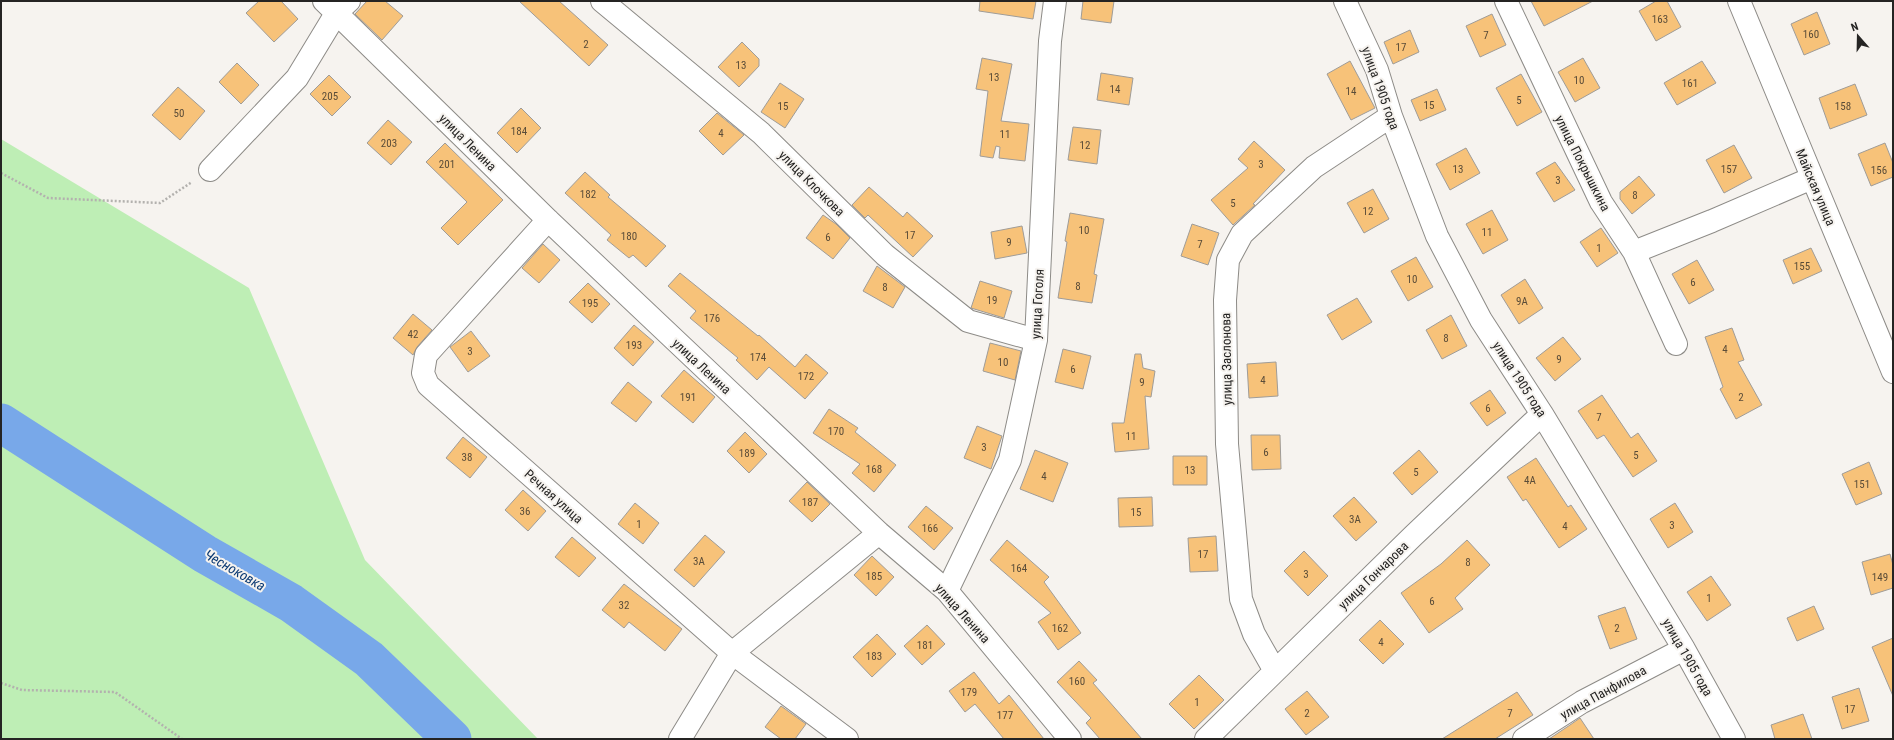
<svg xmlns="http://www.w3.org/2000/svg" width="1894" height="740" viewBox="0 0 1894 740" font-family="'Roboto Condensed',sans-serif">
	<rect width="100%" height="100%" fill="#f6f3ef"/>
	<path fill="#beeeb5" d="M1,139L249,288L365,560L538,739H1Z"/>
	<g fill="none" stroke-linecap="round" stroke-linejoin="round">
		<path stroke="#78a8e9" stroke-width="39" d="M1,423L205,554L291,603L369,659L452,739"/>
	</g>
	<path fill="#f7c279" stroke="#9f9c98" d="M259,1H281L298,19L274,42L246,13Z
		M367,1H385L403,16L382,40L355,14Z
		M519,1H559L608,45L589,66Z
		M980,1H1036L1033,19L979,11Z
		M1083,1H1114L1111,23L1081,19Z
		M1531,1H1593L1544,26Z
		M1656,1H1667L1681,27L1656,41L1639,11Z
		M1817,12L1830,44L1804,55L1791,24Z
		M1492,14L1506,45L1480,57L1466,26Z
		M1410,30L1419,52L1393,64L1384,42Z
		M742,42L759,59V66L739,87L718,67Z
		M982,58L1012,64L1001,121L1029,124L1025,161L999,158L1000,147L996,146L993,158L980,156L988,91L976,89Z
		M1583,58L1600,88L1575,102L1558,72Z
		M1350,61L1375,108L1351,120L1327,74Z
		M1702,61L1716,83L1677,105L1664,83Z
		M237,63L259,85L241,104L219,82Z
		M1101,73L1133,78L1129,105L1097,100Z
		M1521,74L1542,112L1517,126L1496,88Z
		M329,75L351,97L332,116L310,94Z
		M780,83L804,99L785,128L761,112Z
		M1855,84L1867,115L1830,129L1819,98Z
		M178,87L205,111L180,140L152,115Z
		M1437,89L1446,110L1420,121L1411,100Z
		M521,108L541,128L517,153L497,133Z
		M717,113L744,135L723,155L699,131Z
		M388,120L412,142L391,165L367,143Z
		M1073,127L1101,130L1097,164L1068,160Z
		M1254,141L1285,170L1253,204L1255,205L1233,225L1211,200L1248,168L1238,159Z
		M445,143L503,200L458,245L441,228L467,202L426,162Z
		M1885,143L1893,163V177L1871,186L1858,154Z
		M1734,145L1752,178L1724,193L1706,160Z
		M1466,148L1480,173L1450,190L1436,164Z
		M1555,162L1575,190L1554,202L1536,173Z
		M585,172L610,195L608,197L666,246L646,267L633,255L629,258L607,240L611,235L565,193Z
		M1639,176L1655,195L1632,214L1620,199V192Z
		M869,187L903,217L907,212L933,236L913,257L868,215L865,218L852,205Z
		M1373,189L1389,219L1364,233L1347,203Z
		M1492,210L1508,240L1483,254L1466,224Z
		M1070,213L1104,219L1094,274L1097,275L1092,303L1058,298L1067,242L1065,241Z
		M823,215L836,224L850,238L833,259L806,238Z
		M1192,224L1219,233L1208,265L1181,256Z
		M1022,226L1027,253L995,259L991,232Z
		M1601,228L1618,253L1597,267L1580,242Z
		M543,244L560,260L539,283L522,268Z
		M1811,248L1822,271L1793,284L1783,260Z
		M1416,257L1433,287L1408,301L1391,271Z
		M1697,260L1714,290L1689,304L1672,274Z
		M877,266L905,287L893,308L863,291Z
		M680,273L758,336L759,335L795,367L806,354L828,373L805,399L769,367L757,380L736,360L738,358L690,318L696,311L668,286Z
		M1525,279L1543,308L1519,324L1501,295Z
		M980,281L1012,291L1004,318L971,308Z
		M588,283L610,304L592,323L569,302Z
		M1357,298L1372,322L1342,340L1327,315Z
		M413,314L432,330L417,347L413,355L393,338Z
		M1451,315L1467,346L1442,359L1426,330Z
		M634,325L654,342L633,366L614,348Z
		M1732,328L1744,360L1738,362L1762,405L1736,419L1720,389L1723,387L1705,337Z
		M471,331L490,356L468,372L450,347Z
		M1563,337L1581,359L1555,381L1536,358Z
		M990,343L1021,351L1015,380L983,371Z
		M1063,349L1091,356L1083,389L1055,382Z
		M1135,354H1141L1143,368L1155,371L1151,397L1145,396L1149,449L1115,452L1112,423H1124Z
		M1276,362L1278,396L1249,398L1247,364Z
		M684,370L715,397L693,423L661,396Z
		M628,382L652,402L636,422L611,403Z
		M1490,390L1506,413L1487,426L1470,403Z
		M1602,395L1631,438L1638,433L1657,461L1633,477L1604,435L1597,439L1578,411Z
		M829,409L858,428L855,432L896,465L874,492L852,473L860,464L813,433Z
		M977,426L1002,436L991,469L964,458Z
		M745,432L767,454L749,473L727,451Z
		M1251,435H1280L1281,469L1252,470Z
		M463,437L487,457L470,478L446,458Z
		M1035,450L1068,463L1053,502L1020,489Z
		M1419,450L1438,472L1412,495L1393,473Z
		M1173,456H1207V485H1173Z
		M1536,458L1568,507L1571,505L1587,529L1559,548L1526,499L1523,501L1507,477Z
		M1869,462L1882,494L1856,505L1842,474Z
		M807,482L830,504L812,522L789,501Z
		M523,490L546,511L528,531L505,510Z
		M1152,497L1153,526L1119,527L1118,498Z
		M1354,497L1377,522L1356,541L1333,516Z
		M635,503L659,523L643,544L618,524Z
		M1675,503L1693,532L1668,548L1650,519Z
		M926,506L953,528L934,550L908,527Z
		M705,535L725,552L694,587L674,570Z
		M1216,536L1218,571L1190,572L1188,538Z
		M572,537L596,558L579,577L555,557Z
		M1007,540L1049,577L1044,582L1081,633L1058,650L1038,622L1051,613L990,560Z
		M1467,540L1490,565L1455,598L1463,609L1429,633L1401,593L1441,564Z
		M1304,551L1328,576L1308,596L1284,571Z
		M1890,554L1893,565V588L1871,595L1862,562Z
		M872,556L894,577L876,596L854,575Z
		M1711,576L1731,605L1707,621L1687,592Z
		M624,584L682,629L665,651L629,622L624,628L602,610Z
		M1814,606L1824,629L1797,641L1787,618Z
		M1625,607L1637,639L1610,649L1598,616Z
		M1380,620L1404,644L1383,664L1359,640Z
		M927,625L945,644L922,665L904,646Z
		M877,634L896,654L872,677L853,657Z
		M1893,638V696L1872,647Z
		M1079,661L1097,680L1093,683L1142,739H1100L1086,723L1091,718L1057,682Z
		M974,672L999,704L1009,695L1044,739H1004L975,704L965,712L949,691Z
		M1199,675L1224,700L1194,729L1169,704Z
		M1859,688L1869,721L1842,729L1832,697Z
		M1307,691L1329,717L1306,735L1285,709Z
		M1517,692L1533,715L1495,739H1442Z
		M781,706L806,724L795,739H781L765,727Z
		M1803,714L1812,739H1775L1771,725Z
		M1580,718L1594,739H1549L1570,725Z"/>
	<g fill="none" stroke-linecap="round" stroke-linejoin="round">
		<g stroke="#8d8b87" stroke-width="24">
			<path id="minor" d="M324,1L548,220L879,533L947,591L1070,739
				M602,1L761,133L885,255L968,321L1036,340
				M1345,1L1377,70L1391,116L1437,236L1481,320L1542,414L1684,649L1734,739
				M1506,1L1601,202L1634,252L1676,344
				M1739,1L1893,372
				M210,170L297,78L337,12L349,1
				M548,220L426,355L423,373L428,385L732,653L847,739
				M1634,252L1712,221L1812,178
				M947,591L1010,460L1036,340L1050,41L1055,1
				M1275,671L1254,634L1241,599L1227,444L1225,300L1228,260L1242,234L1314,167L1391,116
				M680,739L732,653L879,533
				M1206,739L1413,536L1542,414
				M1524,739L1582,702L1684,649"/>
		</g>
		<path stroke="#b3b1ae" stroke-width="2.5" stroke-dasharray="2 2" stroke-linecap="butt" d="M1,173L48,198L160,203L192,182
			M1,683L22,690L115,692L182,739"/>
		<use href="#minor" stroke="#fff" stroke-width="22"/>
	</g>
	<g text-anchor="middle" stroke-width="4" stroke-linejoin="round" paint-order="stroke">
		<g font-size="11" fill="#5a4c38">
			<text x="1660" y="23">163</text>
			<text x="1811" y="38">160</text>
			<text x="1486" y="39">7</text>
			<text x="586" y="48">2</text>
			<text x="1401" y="51">17</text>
			<text x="741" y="69">13</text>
			<text x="994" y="81">13</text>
			<text x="1579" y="84">10</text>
			<text x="1690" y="87">161</text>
			<text x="1115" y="93">14</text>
			<text x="1351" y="95">14</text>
			<text x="330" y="100">205</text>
			<text x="1519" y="104">5</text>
			<text x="1429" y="109">15</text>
			<text x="783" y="110">15</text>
			<text x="1843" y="110">158</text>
			<text x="179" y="117">50</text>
			<text x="519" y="135">184</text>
			<text x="721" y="137">4</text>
			<text x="1005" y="138">11</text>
			<text x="389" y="147">203</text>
			<text x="1085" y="149">12</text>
			<text x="447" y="168">201</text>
			<text x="1261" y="168">3</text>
			<text x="1458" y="173">13</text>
			<text x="1729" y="173">157</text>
			<text x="1879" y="174">156</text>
			<text x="1558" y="184">3</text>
			<text x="588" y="198">182</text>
			<text x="1635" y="199">8</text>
			<text x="1233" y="207">5</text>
			<text x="1368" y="215">12</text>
			<text x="1084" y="234">10</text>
			<text x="1487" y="236">11</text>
			<text x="910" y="239">17</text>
			<text x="629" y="240">180</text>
			<text x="828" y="241">6</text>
			<text x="1009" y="246">9</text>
			<text x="1200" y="248">7</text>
			<text x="1599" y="252">1</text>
			<text x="1802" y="270">155</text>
			<text x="1412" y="283">10</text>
			<text x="1693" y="286">6</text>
			<text x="1078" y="290">8</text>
			<text x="885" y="291">8</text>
			<text x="992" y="304">19</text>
			<text x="1522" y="305">9А</text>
			<text x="590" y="307">195</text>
			<text x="712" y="322">176</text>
			<text x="413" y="338">42</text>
			<text x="1446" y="342">8</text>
			<text x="634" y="349">193</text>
			<text x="1725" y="353">4</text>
			<text x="470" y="355">3</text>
			<text x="758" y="361">174</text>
			<text x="1559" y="363">9</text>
			<text x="1003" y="366">10</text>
			<text x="1073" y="373">6</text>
			<text x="806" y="380">172</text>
			<text x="1263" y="384">4</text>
			<text x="1142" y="386">9</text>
			<text x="688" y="401">191</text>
			<text x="1741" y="401">2</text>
			<text x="1488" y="412">6</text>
			<text x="1599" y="421">7</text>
			<text x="836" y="435">170</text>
			<text x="1131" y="440">11</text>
			<text x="984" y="451">3</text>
			<text x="1266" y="456">6</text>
			<text x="747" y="457">189</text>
			<text x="1636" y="459">5</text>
			<text x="467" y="461">38</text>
			<text x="874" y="473">168</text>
			<text x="1190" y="474">13</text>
			<text x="1416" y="476">5</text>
			<text x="1044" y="480">4</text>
			<text x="1530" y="484">4А</text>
			<text x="1862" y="488">151</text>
			<text x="810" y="506">187</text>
			<text x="525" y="515">36</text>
			<text x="1136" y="516">15</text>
			<text x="1355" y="523">3А</text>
			<text x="639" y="528">1</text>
			<text x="1672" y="529">3</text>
			<text x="1565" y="530">4</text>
			<text x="930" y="532">166</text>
			<text x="1203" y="558">17</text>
			<text x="699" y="565">3А</text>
			<text x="1468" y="566">8</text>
			<text x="1019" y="572">164</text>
			<text x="1306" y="578">3</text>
			<text x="874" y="580">185</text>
			<text x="1880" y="581">149</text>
			<text x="1709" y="602">1</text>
			<text x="1432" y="605">6</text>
			<text x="624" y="609">32</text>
			<text x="1060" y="632">162</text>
			<text x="1617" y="632">2</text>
			<text x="1381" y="646">4</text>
			<text x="925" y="649">181</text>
			<text x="874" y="660">183</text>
			<text x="1077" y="685">160</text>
			<text x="969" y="696">179</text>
			<text x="1197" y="706">1</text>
			<text x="1850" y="713">17</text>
			<text x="1307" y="717">2</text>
			<text x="1510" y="717">7</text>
			<text x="1005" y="719">177</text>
		</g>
		<g font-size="13" fill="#252423" stroke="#f6f3ef">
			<text transform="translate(1381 88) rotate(70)" y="5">улица 1905 года</text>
			<text transform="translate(468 142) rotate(45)" y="5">улица Ленина</text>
			<text transform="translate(1583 163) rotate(63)" y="5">улица Покрышкина</text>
			<text transform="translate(812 183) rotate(45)" y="5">улица Клочкова</text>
			<text transform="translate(1816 187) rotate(67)" y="5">Майская улица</text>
			<text transform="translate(1037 304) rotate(-87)" y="5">улица Гоголя</text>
			<text transform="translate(1226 359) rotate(-91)" y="5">улица Заслонова</text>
			<text transform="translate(702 366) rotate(43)" y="5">улица Ленина</text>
			<text transform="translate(1520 379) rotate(57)" y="5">улица 1905 года</text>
			<text transform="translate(554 496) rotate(42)" y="5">Речная улица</text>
			<text transform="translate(1373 575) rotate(-44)" y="5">улица Гончарова</text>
			<text transform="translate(963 613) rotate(48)" y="5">улица Ленина</text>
			<text transform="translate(1688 657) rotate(60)" y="5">улица 1905 года</text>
			<text transform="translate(1603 692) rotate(-29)" y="5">улица Панфилова</text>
		</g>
		<g font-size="14" font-style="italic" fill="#0a3973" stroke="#f6f3ef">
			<text transform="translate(235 570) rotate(30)" y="5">Чесноковка</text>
		</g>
	</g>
	<rect width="1894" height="740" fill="none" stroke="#252423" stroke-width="4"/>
	<g transform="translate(1858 36) rotate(340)" stroke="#f6f3ef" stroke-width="3" paint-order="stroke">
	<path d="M0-3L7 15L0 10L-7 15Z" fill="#252423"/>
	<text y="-6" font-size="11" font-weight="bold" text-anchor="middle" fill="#252423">N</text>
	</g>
</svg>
